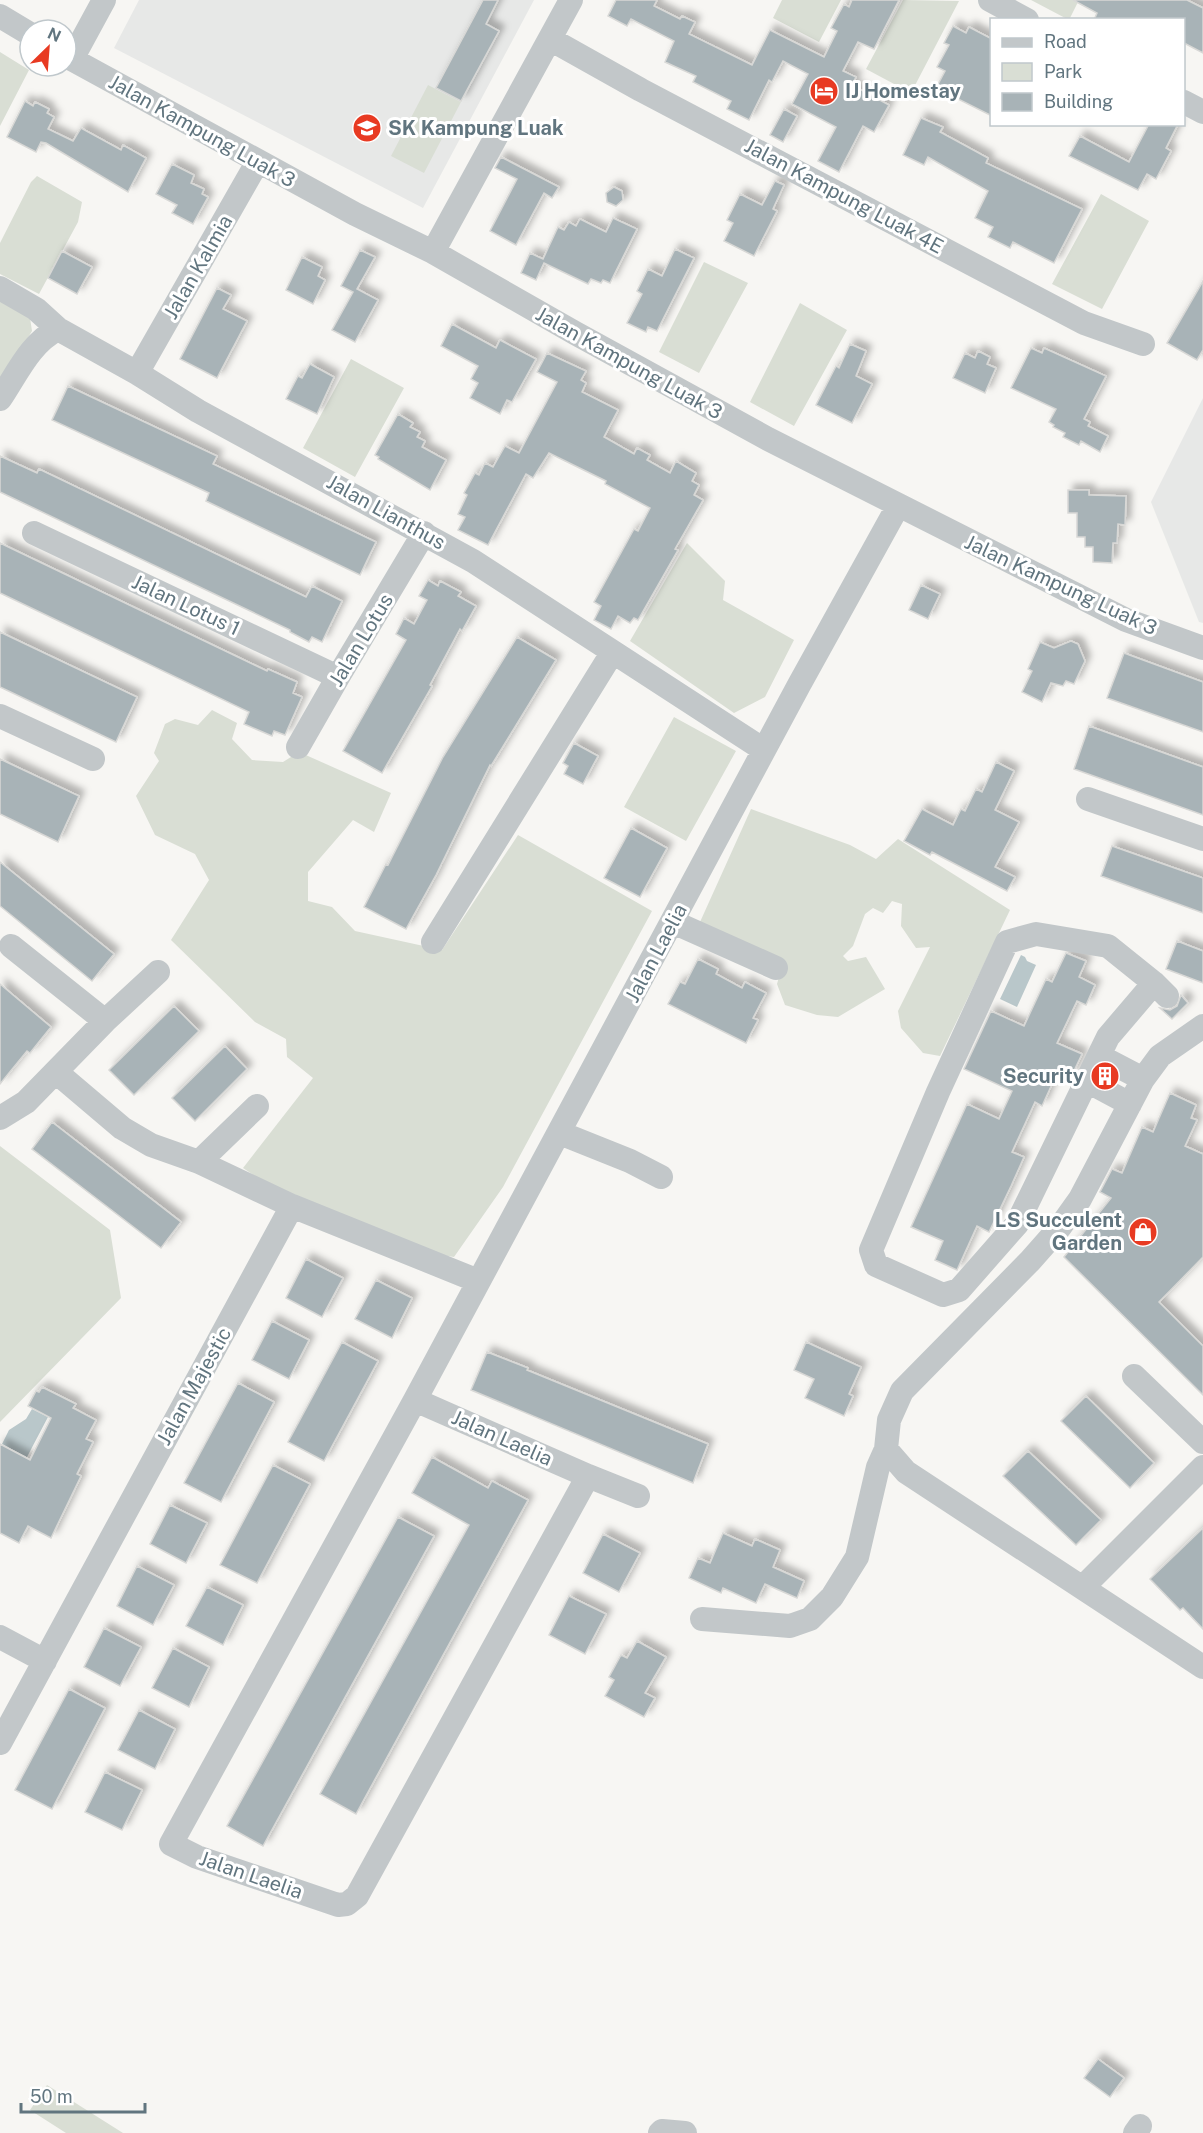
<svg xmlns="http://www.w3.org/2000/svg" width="1203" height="2133" viewBox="0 0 1203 2133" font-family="'Public Sans',sans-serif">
	<defs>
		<filter id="shadow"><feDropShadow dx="5.5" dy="-5.5" stdDeviation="3" flood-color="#0004"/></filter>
	</defs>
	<rect width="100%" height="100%" fill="#f7f6f3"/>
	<path fill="#e7e8e7" d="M139,0H534L423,208L114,48Z
		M1203,398V623L1199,622L1151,502Z"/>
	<path fill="#d9ded4" d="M782,0H841L819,42L773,18Z
		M903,0L959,1L911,93L866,69Z
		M1031,0H1079L1069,20Z
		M0,52L29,70L0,126Z
		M428,85L461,102L424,173L391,156Z
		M37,176L82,202L78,222L39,294L0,274V243L31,182Z
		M1101,194L1149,221L1102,309L1052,284Z
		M704,262L748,283L699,373L659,352Z
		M0,301L30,318L32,331L0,383Z
		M800,303L847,330L794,426L750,402Z
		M351,359L404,388L355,477L303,448Z
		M687,543L725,581L723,600L794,640L765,697L734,713L630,641Z
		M212,710L237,723L232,739L252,760L283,762L299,752L391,793L374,832L353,820L308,872V901L332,907L355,931L442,950L518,835L652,911L503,1187L454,1257L429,1253L273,1188L243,1168L313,1078L287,1057L286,1039L255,1022L171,940L209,880L195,854L155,835L136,796L159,761L154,753L165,724L175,719L198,725Z
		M674,717L736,751L686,841L624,807Z
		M751,809L850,845L876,859L898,839L1010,910L940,1056L923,1053L901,1028L898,1011L930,947L916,948L901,926L902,904L892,901L883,913L873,908L865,914L853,946L843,956L848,961L866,957L885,989L838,1017L817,1015L785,1005L777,984L783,963L700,922Z
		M0,1146L110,1230L121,1298L0,1422Z
		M47,2085L123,2133H66L30,2110Z"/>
	<path fill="#b9c7ca" d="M1021,955L1025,957L1027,961L1036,965L1017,1007L1000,999Z
		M32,1409L48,1417L27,1457L2,1444L9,1430L26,1419Z"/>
	<path fill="#a8b3b7" stroke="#d8d8d6" stroke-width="1.5" filter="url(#shadow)" d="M483,0H498L486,24L499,31L461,101L436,88Z
		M616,0H657L654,6L680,19L682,16L695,22L689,34L752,65L770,30L824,57L837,31L831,28L844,4L849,7L852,0H899L874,49L858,42L843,71L856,77L852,85L889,105L874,132L863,126L839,172L818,161L836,127L792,104L808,74L783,61L772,82L769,80L749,120L727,109L731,101L693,82L696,76L665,62L674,41L631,19L627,26L608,16Z
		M1073,0H1187L1203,8V53L1184,43V20H1094L1097,13Z
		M953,26L966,33L969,27L992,39V116L936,88L945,71L937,67L949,45L944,43Z
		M25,101L33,106L35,102L49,109L47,113L54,117L48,129L73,141L81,128L121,150L123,145L146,158L128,192L46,143L41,142L36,152L7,137Z
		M784,109L797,116L783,142L770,135Z
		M921,118L943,127L940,132L988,158L986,163L1082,209L1054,263L1013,242L1010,248L988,237L993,227L975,218L988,191L928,157L924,165L903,155Z
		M1149,124H1178L1166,148L1171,151L1156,179L1147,174L1138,190L1069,156L1080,136L1129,162Z
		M501,157L559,187L552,198L544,193L516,245L490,231L517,179L495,168Z
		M172,164L194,175L191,183L204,189L202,194L208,197L193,224L172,213L177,205L156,194Z
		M775,181L784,185L773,209L777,211L754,256L724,241L733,223L727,220L740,194L762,205Z
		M614,187L622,191L623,200L616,206L607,202L606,193Z
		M613,218L637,229L610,283L603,280L601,283L591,279L588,284L544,263L536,280L521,273L530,253L543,259L558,227L564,230L569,222L576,226L580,219L606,232Z
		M675,249L694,258L657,331L648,327L646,332L627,323L642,294L637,291L648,269L662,276Z
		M360,250L375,257L357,289L378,300L355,342L332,330L353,292L341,286Z
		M62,251L92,267L77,294L48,278Z
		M302,257L322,267L318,276L325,280L313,304L286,290Z
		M1203,281V350L1197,360L1167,343Z
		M217,288L231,295L223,309L247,321L217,378L180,359Z
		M452,324L496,348L500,340L536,359L512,402L507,400L500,414L470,398L478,383L471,379L478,366L441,346Z
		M850,344L866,351L856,376L872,384L852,423L816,405L836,366L839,368Z
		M1031,348L1042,353L1044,348L1106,376L1084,419L1090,422L1088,426L1108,436L1100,452L1081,441L1079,445L1063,437L1065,433L1053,427L1054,425L1049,422L1056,409L1011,388Z
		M978,351L990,357L987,364L996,368L985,393L953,378L965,353L975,358Z
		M547,353L586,371L581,380L586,383L582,392L618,410L604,437L634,454L637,448L650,455L647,460L670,473L676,461L696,473L692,481L699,485L694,495L703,500L675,549L678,550L638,620L634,618L630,623L618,616L611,629L594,620L601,606L594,602L634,529L638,531L650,508L605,484L606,481L549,453L533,478L526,474L488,545L458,530L465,517L458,514L467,495L464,493L475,473L479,475L485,463L493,467L505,446L519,453L557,382L537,372Z
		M310,364L334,377L317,414L286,399L298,376L302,378Z
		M68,386L217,456L213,464L376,542L360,575L206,501L209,493L52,420Z
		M398,414L413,423L410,427L420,432L417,437L425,441L422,447L446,460L430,490L378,459L379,457L375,455Z
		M0,456L37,473L39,469L306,597L312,586L342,601L322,642L312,637L309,642L290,632V630L0,492Z
		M1068,490H1089V495L1126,496L1125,525L1118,524L1117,543H1113L1112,563L1093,562V547H1085V537H1077V513H1068Z
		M0,543L267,671L268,669L297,682L293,693L302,697L285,735L274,731L272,736L244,724L249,712L0,593Z
		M428,580L438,586L440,581L461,592L458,596L476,606L462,631L460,629L430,685L432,686L382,773L343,751L406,640L396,634L404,618L414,624L427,600L419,596Z
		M921,585L940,594L928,619L909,610Z
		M0,632L137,697L116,742L0,687Z
		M517,637L556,660L491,766L490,765L436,875L406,929L364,907L386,864L388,865L443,757Z
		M1071,641L1078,644L1085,661L1074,684L1066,681L1063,686L1051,683L1042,702L1022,692L1032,671L1028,669L1040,642L1054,648Z
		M1124,653L1203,682V732L1107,698Z
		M1089,726L1203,767V815L1074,769Z
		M574,743L598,756L583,784L564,774L568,766L563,763Z
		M0,759L79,796L58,842L0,814Z
		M996,762L1014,771L995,810L1019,822L995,867L1015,877L1007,891L932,852L930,855L904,841L922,809L953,825L961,809L965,811L976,789L982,792Z
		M631,828L667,848L640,897L604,878Z
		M1112,846L1203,878V913L1101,876Z
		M0,862L114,954L92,981L0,906Z
		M1177,941L1203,951V983L1166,969Z
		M1066,953L1086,961L1079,977L1095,985L1086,1005L1077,1001L1057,1043L1082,1054L1072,1075L1059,1069L1042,1106L1035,1102L1012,1152L1024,1157L1011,1186L989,1232L977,1226L957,1270L935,1260L943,1241L911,1227L967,1104L999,1119L1012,1091L964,1069L991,1011L1024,1026L1046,979L1052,982Z
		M698,959L718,969L716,974L742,988L745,982L766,993L753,1018L758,1020L746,1043L668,1004L680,982L685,984Z
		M0,984L51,1027L30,1053L27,1051L0,1084Z
		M1181,995L1188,1003L1172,1019L1160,1008L1170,1010L1177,1006Z
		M174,1006L199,1031L134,1095L109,1070Z
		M225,1046L247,1069L195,1121L172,1098Z
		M1170,1093L1196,1105L1191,1118L1197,1120L1185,1146L1203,1154V1257L1159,1302L1203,1346V1395L1064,1257L1111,1198L1100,1192L1112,1169L1122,1173L1142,1127L1153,1132Z
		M52,1122L181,1222L161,1248L32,1149Z
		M306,1259L343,1278L322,1317L286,1298Z
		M376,1280L412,1298L392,1338L355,1319Z
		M272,1321L309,1340L289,1379L252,1360Z
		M342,1342L378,1361L324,1461L288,1442Z
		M806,1342L861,1367L849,1394L853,1396L844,1416L805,1398L814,1379L794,1370Z
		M487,1352L528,1368L527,1370L708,1444L693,1483L471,1390Z
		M238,1383L274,1402L221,1502L184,1483Z
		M42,1387L76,1404L73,1408L96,1420L86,1439L93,1442L77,1474L81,1476L51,1538L28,1526L19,1543L0,1533V1444L30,1460L51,1418L28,1406L36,1391L39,1392Z
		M1086,1396L1154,1463L1130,1488L1061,1421Z
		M1028,1451L1101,1520L1076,1545L1003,1476Z
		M432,1457L488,1488L492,1481L528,1500L356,1814L320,1794L469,1525L412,1493Z
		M273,1465L310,1484L257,1583L220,1565Z
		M170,1505L207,1523L186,1563L150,1544Z
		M398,1517L434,1536L263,1846L227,1826Z
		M1203,1528V1629L1183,1608L1180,1610L1150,1579Z
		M723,1533L752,1546L755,1539L780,1550L773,1567L804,1581L797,1598L765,1584L756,1603L723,1588L721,1593L689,1578L698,1558L710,1563Z
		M603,1534L640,1553L619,1592L583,1573Z
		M137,1566L174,1585L153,1625L117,1606Z
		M207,1587L243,1605L223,1645L186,1626Z
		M569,1596L606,1614L585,1654L549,1635Z
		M104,1628L141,1647L120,1686L84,1667Z
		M637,1641L666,1657L645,1693L655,1698L644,1717L605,1696L614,1680L609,1677L621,1655L627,1658Z
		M173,1648L209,1667L189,1707L152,1688Z
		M69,1689L105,1708L52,1809L15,1790Z
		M139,1710L175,1729L155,1769L118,1750Z
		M105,1772L142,1790L122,1830L85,1812Z
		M1098,2059L1124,2078L1110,2097L1084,2078Z"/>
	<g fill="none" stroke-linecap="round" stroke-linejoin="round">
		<path stroke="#c2c7c9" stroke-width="24" d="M990,0L1027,20
			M0,16L30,34
			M550,39L641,90L1084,323L1143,344
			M66,56L355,214L433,252L575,333L768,439L1126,620L1203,648
			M72,59L104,0
			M1184,102L1203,112
			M433,252L571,0
			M0,288L36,309L58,329L137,373L198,411L473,561L764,750
			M137,373L258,161
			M0,399C17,374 30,343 58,329
			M34,533L338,677
			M0,716L93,759
			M298,747L338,677L424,533
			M1088,799L1203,839
			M673,922L776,968
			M433,942L612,653
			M11,946L105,1021
			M1154,983L1108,1037L1017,1224L959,1290L943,1295L876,1265L871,1250L938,1092L1007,942L1036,934L1108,946L1154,983L1167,996
			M1203,1026L1160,1056L1143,1079L1080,1199L1060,1227L1030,1261L902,1391L889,1420L886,1449L906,1472L1203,1667
			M1099,1056L1143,1079
			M56,1072L122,1128L151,1145L199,1162L292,1206
			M1087,1081L1130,1104
			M0,1118L26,1102L105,1021L158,972
			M560,1133L630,1161L661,1177
			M199,1162L257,1106
			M1134,1376L1203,1442
			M415,1400L588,1476L638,1496
			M588,1476L357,1896L347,1904L338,1905L197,1857L171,1844L415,1400L799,685L898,506
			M1083,1587L1203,1467
			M702,1619L790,1626L810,1619L832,1597L857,1557L878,1467L886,1449
			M0,1637L45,1661
			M0,1743L292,1206L478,1281
			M660,2133L662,2131L685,2133
			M1135,2133L1140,2126"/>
	</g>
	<defs>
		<g id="hotel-disc" transform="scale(1.5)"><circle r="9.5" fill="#e83a22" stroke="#fff"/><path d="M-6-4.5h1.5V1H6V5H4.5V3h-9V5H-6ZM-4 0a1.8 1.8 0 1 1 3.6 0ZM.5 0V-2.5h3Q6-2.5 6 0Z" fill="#fff"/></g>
		<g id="school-disc" transform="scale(1.5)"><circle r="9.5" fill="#e83a22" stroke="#fff"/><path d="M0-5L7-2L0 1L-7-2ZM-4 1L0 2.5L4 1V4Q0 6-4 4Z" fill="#fff"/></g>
		<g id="building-disc" transform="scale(1.5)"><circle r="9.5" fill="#e83a22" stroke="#fff"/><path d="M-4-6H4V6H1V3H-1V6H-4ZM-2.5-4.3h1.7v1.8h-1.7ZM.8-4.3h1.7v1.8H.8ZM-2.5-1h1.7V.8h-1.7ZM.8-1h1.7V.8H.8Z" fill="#fff"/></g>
		<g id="shop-disc" transform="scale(1.5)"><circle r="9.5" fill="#e83a22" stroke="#fff"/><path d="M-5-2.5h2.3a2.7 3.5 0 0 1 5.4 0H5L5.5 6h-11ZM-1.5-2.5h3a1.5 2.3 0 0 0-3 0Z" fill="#fff"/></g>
	</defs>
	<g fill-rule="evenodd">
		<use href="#hotel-disc" x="824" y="91"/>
		<use href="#school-disc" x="367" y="128"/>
		<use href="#building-disc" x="1105" y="1076"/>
		<use href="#shop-disc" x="1143" y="1232"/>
	</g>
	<g text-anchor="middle" stroke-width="6" stroke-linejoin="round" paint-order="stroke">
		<g font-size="20" font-weight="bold" fill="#61757f" stroke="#fff" text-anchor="start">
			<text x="845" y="98">IJ Homestay</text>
			<text x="388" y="135">SK Kampung Luak</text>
			<text x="1084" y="1083" text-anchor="end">Security</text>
			<text x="1122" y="1227" text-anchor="end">LS Succulent<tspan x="1122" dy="23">Garden</tspan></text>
		</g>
		<g font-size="20" fill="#61757f" stroke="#fff">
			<text transform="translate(202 131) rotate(29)" y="7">Jalan Kampung Luak 3</text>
			<text transform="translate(844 196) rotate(28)" y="7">Jalan Kampung Luak 4E</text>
			<text transform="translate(198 267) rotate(-60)" y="7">Jalan Kalmia</text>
			<text transform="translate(629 363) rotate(29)" y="7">Jalan Kampung Luak 3</text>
			<text transform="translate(386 512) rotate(29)" y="7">Jalan Lianthus</text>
			<text transform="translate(1061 585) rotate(25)" y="7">Jalan Kampung Luak 3</text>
			<text transform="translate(186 605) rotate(25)" y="7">Jalan Lotus 1</text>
			<text transform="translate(361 640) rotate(-59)" y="7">Jalan Lotus</text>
			<text transform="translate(656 953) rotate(-62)" y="7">Jalan Laelia</text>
			<text transform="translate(194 1386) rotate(-61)" y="7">Jalan Majestic</text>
			<text transform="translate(502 1438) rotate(24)" y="7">Jalan Laelia</text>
			<text transform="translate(251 1875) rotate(19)" y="7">Jalan Laelia</text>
		</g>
	</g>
	<rect x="990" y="18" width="195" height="108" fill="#ffffff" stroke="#c0c8cc" stroke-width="1.5"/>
	<rect x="1002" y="38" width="30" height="9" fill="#c2c7c9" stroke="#c0c8cc" stroke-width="1.5"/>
	<text x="1044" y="48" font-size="18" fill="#61757f">Road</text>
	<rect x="1002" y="63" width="30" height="18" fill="#d9ded4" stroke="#c0c8cc" stroke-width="1.5"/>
	<text x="1044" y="78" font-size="18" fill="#61757f">Park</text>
	<rect x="1002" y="93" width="30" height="18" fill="#a8b3b7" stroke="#c0c8cc" stroke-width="1.5"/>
	<text x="1044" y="108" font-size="18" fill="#61757f">Building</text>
	<g transform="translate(48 48) rotate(25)"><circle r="28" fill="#ffffff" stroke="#c0c8cc" stroke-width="1.5"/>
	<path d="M0-4.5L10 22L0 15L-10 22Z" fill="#e83a22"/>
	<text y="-9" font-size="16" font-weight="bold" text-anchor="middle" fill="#61757f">N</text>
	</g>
	<path d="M21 2103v9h124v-9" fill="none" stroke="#61757f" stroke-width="3"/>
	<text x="30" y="2103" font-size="18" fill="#61757f" stroke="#ffffff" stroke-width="4.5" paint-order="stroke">50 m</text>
</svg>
